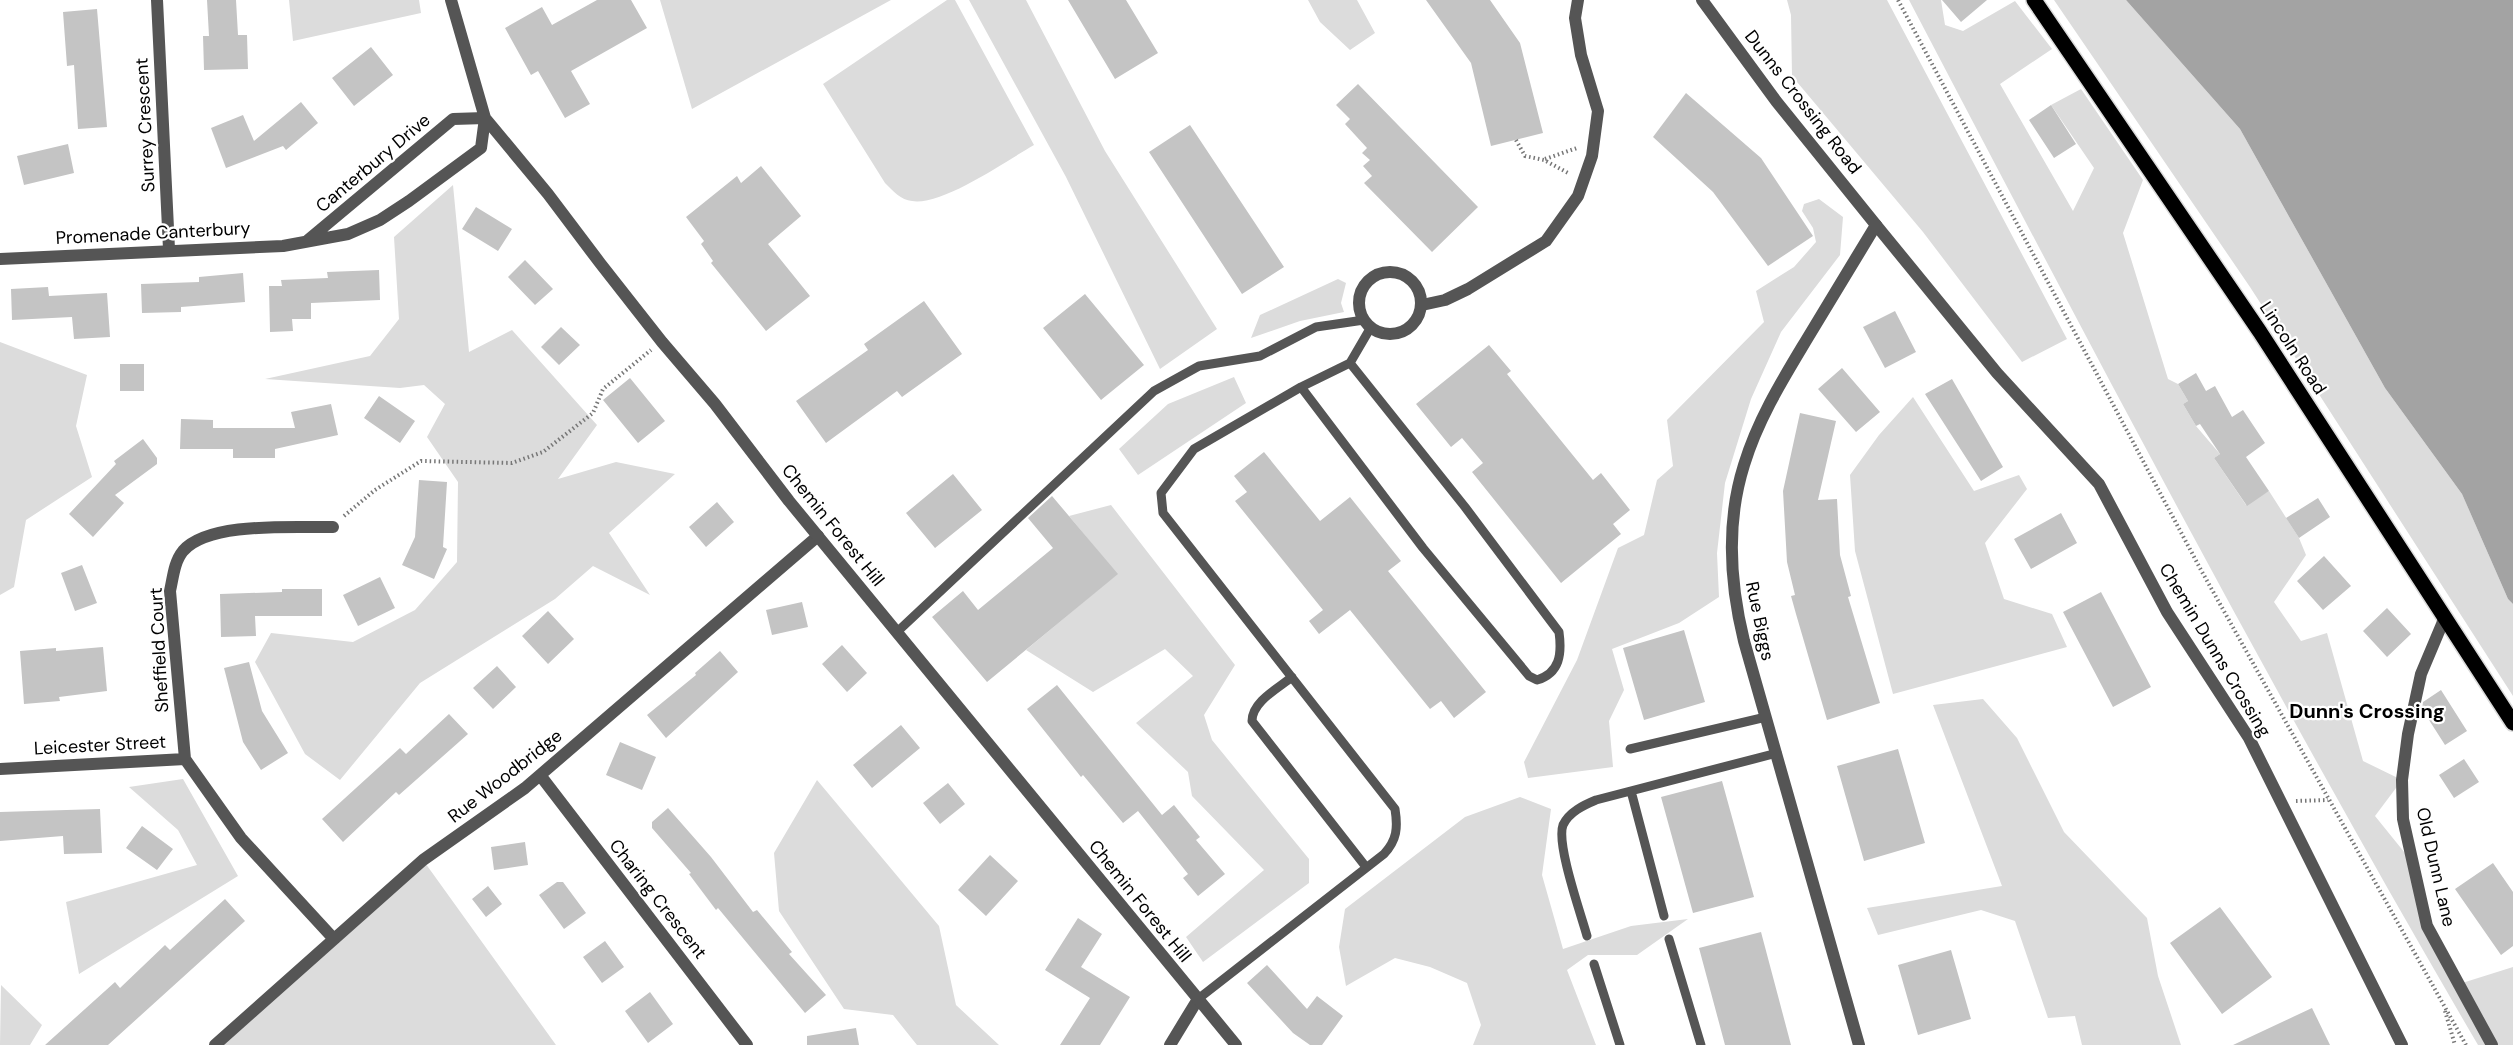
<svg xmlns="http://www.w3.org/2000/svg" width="2513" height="1045" viewBox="0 0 2513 1045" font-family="'DM Sans',sans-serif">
	<rect width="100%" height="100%" fill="#fff"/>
	<path fill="#dcdcdc" d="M289,0H419L421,13L293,41Z
		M660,0H891L692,109Z
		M947,0H955L1034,145C1006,161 942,206 912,201C901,200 893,191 885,183L823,84Z
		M969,0H1026L1105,151L1217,329L1160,369L1066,177Z
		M1308,0H1357L1375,33L1350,50L1320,22Z
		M1787,0H1887L2067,339L2022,362L1923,232L1792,76L1791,15Z
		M1909,0H1941L1945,25L1963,31L2015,1L2052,49L2000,84L2073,211L2094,168L2051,105L2081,89L2143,180L2123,233L2168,379L2178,384L2188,401L2183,404L2196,426L2220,454L2214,458L2246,505L2269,491L2299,538L2306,555L2274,602L2301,641L2327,633L2363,761L2402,780L2375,816L2413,863L2427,926L2459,984L2513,967V1045H2478C2278,703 2093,351 1909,0Z
		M2054,0H2126L2240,129L2385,388L2462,494L2508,599L2513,604V696L2250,287Z
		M453,185L469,352L512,330L597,425L558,479L616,462L675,474L609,533L650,595L593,566L555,599L420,683L340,780L305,754L255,662L271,633L353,642L415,610L457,562L458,482L427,437L445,404L424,385L400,388L265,379L370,356L399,319L394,237Z
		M1819,199L1843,217L1840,255L1781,332L1751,399L1725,483L1717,553L1719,597L1679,623L1612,649L1624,690L1609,721L1613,767L1528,778L1524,762L1577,660L1618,548L1644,535L1657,480L1673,466L1667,420L1764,322L1756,291L1794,267L1816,242L1813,228L1802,211L1804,204Z
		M1338,279L1346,283L1341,303L1344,312L1300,321L1251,338L1260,315Z
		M0,342L87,375L76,426L92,477L26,520L14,587L0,595Z
		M1234,377L1246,403L1138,475L1119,449L1168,404Z
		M1913,397L1974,491L2019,475L2027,489L1985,543L2004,599L2052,614L2067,647L1893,694L1855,551L1850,475L1879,435Z
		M1111,505L1235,665L1204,715L1212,740L1309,859V883L1203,962L1186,937L1264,870L1192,796L1188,772L1136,723L1193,676L1165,649L1093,692L1026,650L1117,574L1069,516Z
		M1983,699L2017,738L2064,832L2147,918L2158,976L2181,1045H2082L2075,1016L2048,1018L2015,921L1981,910L1878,935L1867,908L2002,886L1933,705Z
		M183,779L238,876L79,974L66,902L197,865L178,830L129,787Z
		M817,780L939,926L956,1005L999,1045H917L893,1015L844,1009L779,911L774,853Z
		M1520,797L1551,809L1542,875L1563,949L1631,926L1688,919L1637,955H1588L1567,970L1596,1045H1473L1481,1025L1467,983L1430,967L1395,958L1346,986L1339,947L1345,909L1465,817Z
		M423,860L556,1045H224L222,1039Z
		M1,985L42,1025L30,1045H0Z"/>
	<path fill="#a3a3a3" d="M2126,0H2513V604L2508,599L2462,494L2385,388L2240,129Z"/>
	<path fill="#c4c4c4" d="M207,0H236L238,35H247L248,69L204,70L203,36H209Z
		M597,0H631L647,28L571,71L590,104L565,118L538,71L531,75L505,28L542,7L552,25Z
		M1068,0H1126L1158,53L1115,79Z
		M1426,0H1490L1520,43L1543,133L1491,146L1471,63Z
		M1942,0H1987L1961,22Z
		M97,9L107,127L78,129L74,65L67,66L63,12Z
		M371,47L393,75L354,106L332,78Z
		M1358,84L1478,207L1432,252L1364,183L1372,176L1363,166L1370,160L1362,153L1367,148L1345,124L1350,119L1336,105Z
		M1686,93L1761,158L1813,236L1768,266L1713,192L1653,137Z
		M301,102L318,123L286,150L283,146L226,168L211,128L243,115L254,141Z
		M2051,105L2076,144L2054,158L2029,120Z
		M1190,125L1284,267L1242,294L1149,152Z
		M68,144L74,173L24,185L17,156Z
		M761,166L801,216L768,244L810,296L766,331L711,263L713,261L701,244L704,241L686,217L737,176L741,183Z
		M476,207L512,229L498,251L462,229Z
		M525,260L553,289L535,305L508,277Z
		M379,270L380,300L311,303V319H292L293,331L270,332L269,286H282L281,280L328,278L327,272Z
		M243,273L245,302L181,307V312L142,313L141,284L199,282V277Z
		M48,287L49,296L107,293L110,337L74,339L72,317L12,320L11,289Z
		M1085,294L1144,365L1101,400L1043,328Z
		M924,301L962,354L902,397L897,391L826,443L796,401L868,350L864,344Z
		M1895,311L1916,352L1885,368L1863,327Z
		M561,327L580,345L559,365L541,347Z
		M1489,345L1511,371L1507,374L1593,480L1601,473L1630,510L1613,524L1621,534L1561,583L1472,472L1483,463L1462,438L1451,447L1416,404Z
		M120,364H144V391H120Z
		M1842,368L1880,412L1856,432L1818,389Z
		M2196,373L2206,391L2215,386L2232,417L2243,410L2265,443L2246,457L2269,491L2247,506L2214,458L2220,454L2200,424L2196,426L2183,404L2188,401L2178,384Z
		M630,378L665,421L638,443L603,400Z
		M1952,379L2003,467L1981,481L1925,394Z
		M379,396L415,421L400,443L364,418Z
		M331,404L338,435L275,449V458H233V449H180L181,419L213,420V428H295L291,412Z
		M1800,413L1836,421L1818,500L1837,499L1840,555L1851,596L1848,597L1880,703L1827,720L1796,614L1791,596L1795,595L1787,562L1783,491Z
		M143,439L157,458V464L115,495L124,503L93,537L69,514L116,464L114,461Z
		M1264,452L1320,521L1350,497L1401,561L1388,571L1486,692L1454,718L1441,701L1430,709L1350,610L1319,634L1309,621L1323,610L1235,501L1247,492L1234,476Z
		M953,474L982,510L935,548L906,513Z
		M419,480L447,482L443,547L447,549L434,579L402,565L415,537Z
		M1052,496L1118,574L987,682L932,617L963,591L978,610L1053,548L1028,518Z
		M2318,498L2330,517L2299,538L2286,518Z
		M717,502L734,522L706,547L689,527Z
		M2061,513L2077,543L2031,569L2014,539Z
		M2324,556L2351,586L2323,610L2297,581Z
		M82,565L97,603L75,611L61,573Z
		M380,577L395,608L358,626L343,595Z
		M282,589H322V616H255L256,636L221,637L220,594L282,592Z
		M2101,592L2151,687L2113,707L2063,612Z
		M802,602L808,627L772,635L766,610Z
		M2387,608L2411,634L2387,657L2363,631Z
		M548,611L574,639L548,664L522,636Z
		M1684,630L1705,702L1644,720L1623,648Z
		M842,645L867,673L847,692L822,664Z
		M103,647L107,691L59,697L60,701L24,704L20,651L56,648V651Z
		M720,651L738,672L666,738L647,715L696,675L695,673Z
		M249,662L262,711L288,753L261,770L243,742L224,668Z
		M497,666L516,687L493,709L473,688Z
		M1057,685L1162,815L1174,805L1200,837L1196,840L1225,874L1198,896L1183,878L1188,874L1138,811L1123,823L1083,775L1081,777L1027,709Z
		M2441,690L2467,731L2445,745L2422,709L2423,702Z
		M449,714L468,734L399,795L396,792L343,842L322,819L400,748L406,754Z
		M901,725L920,748L872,788L853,765Z
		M620,742L656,757L642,790L606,775Z
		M1898,749L1925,843L1864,861L1837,766Z
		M2464,759L2479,782L2454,798L2439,775Z
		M1722,781L1754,897L1693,913L1661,797Z
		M948,783L965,804L940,824L923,803Z
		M668,808L711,857L753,912L757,910L792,952L789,954L826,995L805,1013L718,908L716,910L689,874L691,873L652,828V822Z
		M100,809L102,853L64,854L63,836L0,841V812Z
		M142,826L173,849L157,870L126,848Z
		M525,842L528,865L494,870L491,847Z
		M990,855L1018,881L986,916L958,890Z
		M2493,863L2513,892V946L2501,955L2455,889Z
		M557,882H563L586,913L564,929L539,895Z
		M488,886L502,904L486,917L472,899Z
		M225,899L245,921L108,1045H45L115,982L120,988L165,945L170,950Z
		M2220,907L2272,977L2222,1014L2170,943Z
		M1078,918L1102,934L1081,967L1130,997L1100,1045H1060L1090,998L1045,970Z
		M1761,932L1791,1045H1725L1699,948Z
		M605,941L624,967L602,983L583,957Z
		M1951,950L1971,1019L1918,1035L1898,965Z
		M1267,965L1307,1009L1317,996L1343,1016L1322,1045H1310L1293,1033L1247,983Z
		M650,992L673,1024L648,1043L625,1011Z
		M2312,1008L2330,1045H2233Z
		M856,1028L859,1045H807V1036Z"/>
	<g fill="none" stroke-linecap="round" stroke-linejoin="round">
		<g stroke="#dbdbdb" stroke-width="18">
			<path id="primary" d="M2034,0L2260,332L2513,723"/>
		</g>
		<path stroke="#777" stroke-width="4" stroke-dasharray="1.5 3" stroke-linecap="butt" d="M1898,0L2201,570L2466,1045
			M1516,140L1525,156L1544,160L1570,174
			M1545,159L1577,148
			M344,516L375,490L421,461L512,463L543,452L593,413L603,389L651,350
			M2296,801L2328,800
			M2445,1011L2455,1045"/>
		<path stroke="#555" stroke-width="9" d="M1301,387L1423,548L1529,676L1537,680C1560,673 1562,654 1559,632L1465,507L1350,363
			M897,632L1154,391L1199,366L1260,356L1316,327L1364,320
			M1292,677C1277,689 1252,702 1252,721L1366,867
			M1630,749L1766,717
			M1631,791L1664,916
			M1587,936C1581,914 1556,844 1563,825C1569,812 1584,805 1596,800L1777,753
			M1669,939L1701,1045
			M1594,964L1620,1045
			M1198,999L1384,854C1397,840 1398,828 1395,809L1163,513L1161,493L1194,449L1301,387L1350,363L1371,327"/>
		<path stroke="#555" stroke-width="12" d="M157,0L169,249
			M1876,225L1997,373L2099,484L2167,612L2249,738L2402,1045
			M1359 303a31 31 0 1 1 62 0a31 31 0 1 1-62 0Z
			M1422,305L1445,300L1468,289L1546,241L1578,196L1592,156L1598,111L1581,55L1575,18L1578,0
			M2445,617L2421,674L2408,734L2402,780L2403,819L2427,926L2492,1045
			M185,759L170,591C173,578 174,562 183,551C209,521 295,528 333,527
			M0,769L185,759L241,838L333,938
			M540,775L747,1045
			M215,1045L423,860L525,788L818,536
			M1170,1045L1198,999"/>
		<path stroke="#555" stroke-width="12" d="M451,0L485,118L548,194L600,263L662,342L715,404L789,501L1236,1045
			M1702,0L1776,101L1876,225C1853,263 1830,301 1807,339C1783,379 1758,419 1744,465C1726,522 1730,584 1744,641L1859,1045
			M308,240L453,119L485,118
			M0,259L283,246L348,234L380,220L409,201L481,148L485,118"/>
		<use href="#primary" stroke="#000" stroke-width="15"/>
	</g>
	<g text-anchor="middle" stroke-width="4.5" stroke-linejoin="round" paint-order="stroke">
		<g font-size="18" fill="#000" stroke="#fff">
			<text transform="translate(1803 102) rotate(52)" y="6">Dunns Crossing Road</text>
			<text transform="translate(145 125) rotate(-93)" y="6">Surrey Crescent</text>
			<text transform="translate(373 163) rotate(-40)" y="6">Canterbury Drive</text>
			<text transform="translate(153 233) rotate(-3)" y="6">Promenade Canterbury</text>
			<text transform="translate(2293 348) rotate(57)" y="6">Lincoln Road</text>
			<text transform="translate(833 525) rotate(51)" y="6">Chemin Forest Hill</text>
			<text transform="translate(1760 621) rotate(78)" y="6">Rue Biggs</text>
			<text transform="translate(159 650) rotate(-93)" y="6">Sheffield Court</text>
			<text transform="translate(2215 650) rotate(59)" y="6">Chemin Dunns Crossing</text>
			<text transform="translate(100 745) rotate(-3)" y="6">Leicester Street</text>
			<text transform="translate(505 776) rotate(-38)" y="6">Rue Woodbridge</text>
			<text transform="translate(2436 867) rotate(77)" y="6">Old Dunn Lane</text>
			<text transform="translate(658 899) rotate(52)" y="6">Charing Crescent</text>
			<text transform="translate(1140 901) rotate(51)" y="6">Chemin Forest Hill</text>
		</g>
		<g font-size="20" font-weight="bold" fill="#000" stroke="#fff">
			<text x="2367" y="718">Dunn's Crossing</text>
		</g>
	</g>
</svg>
